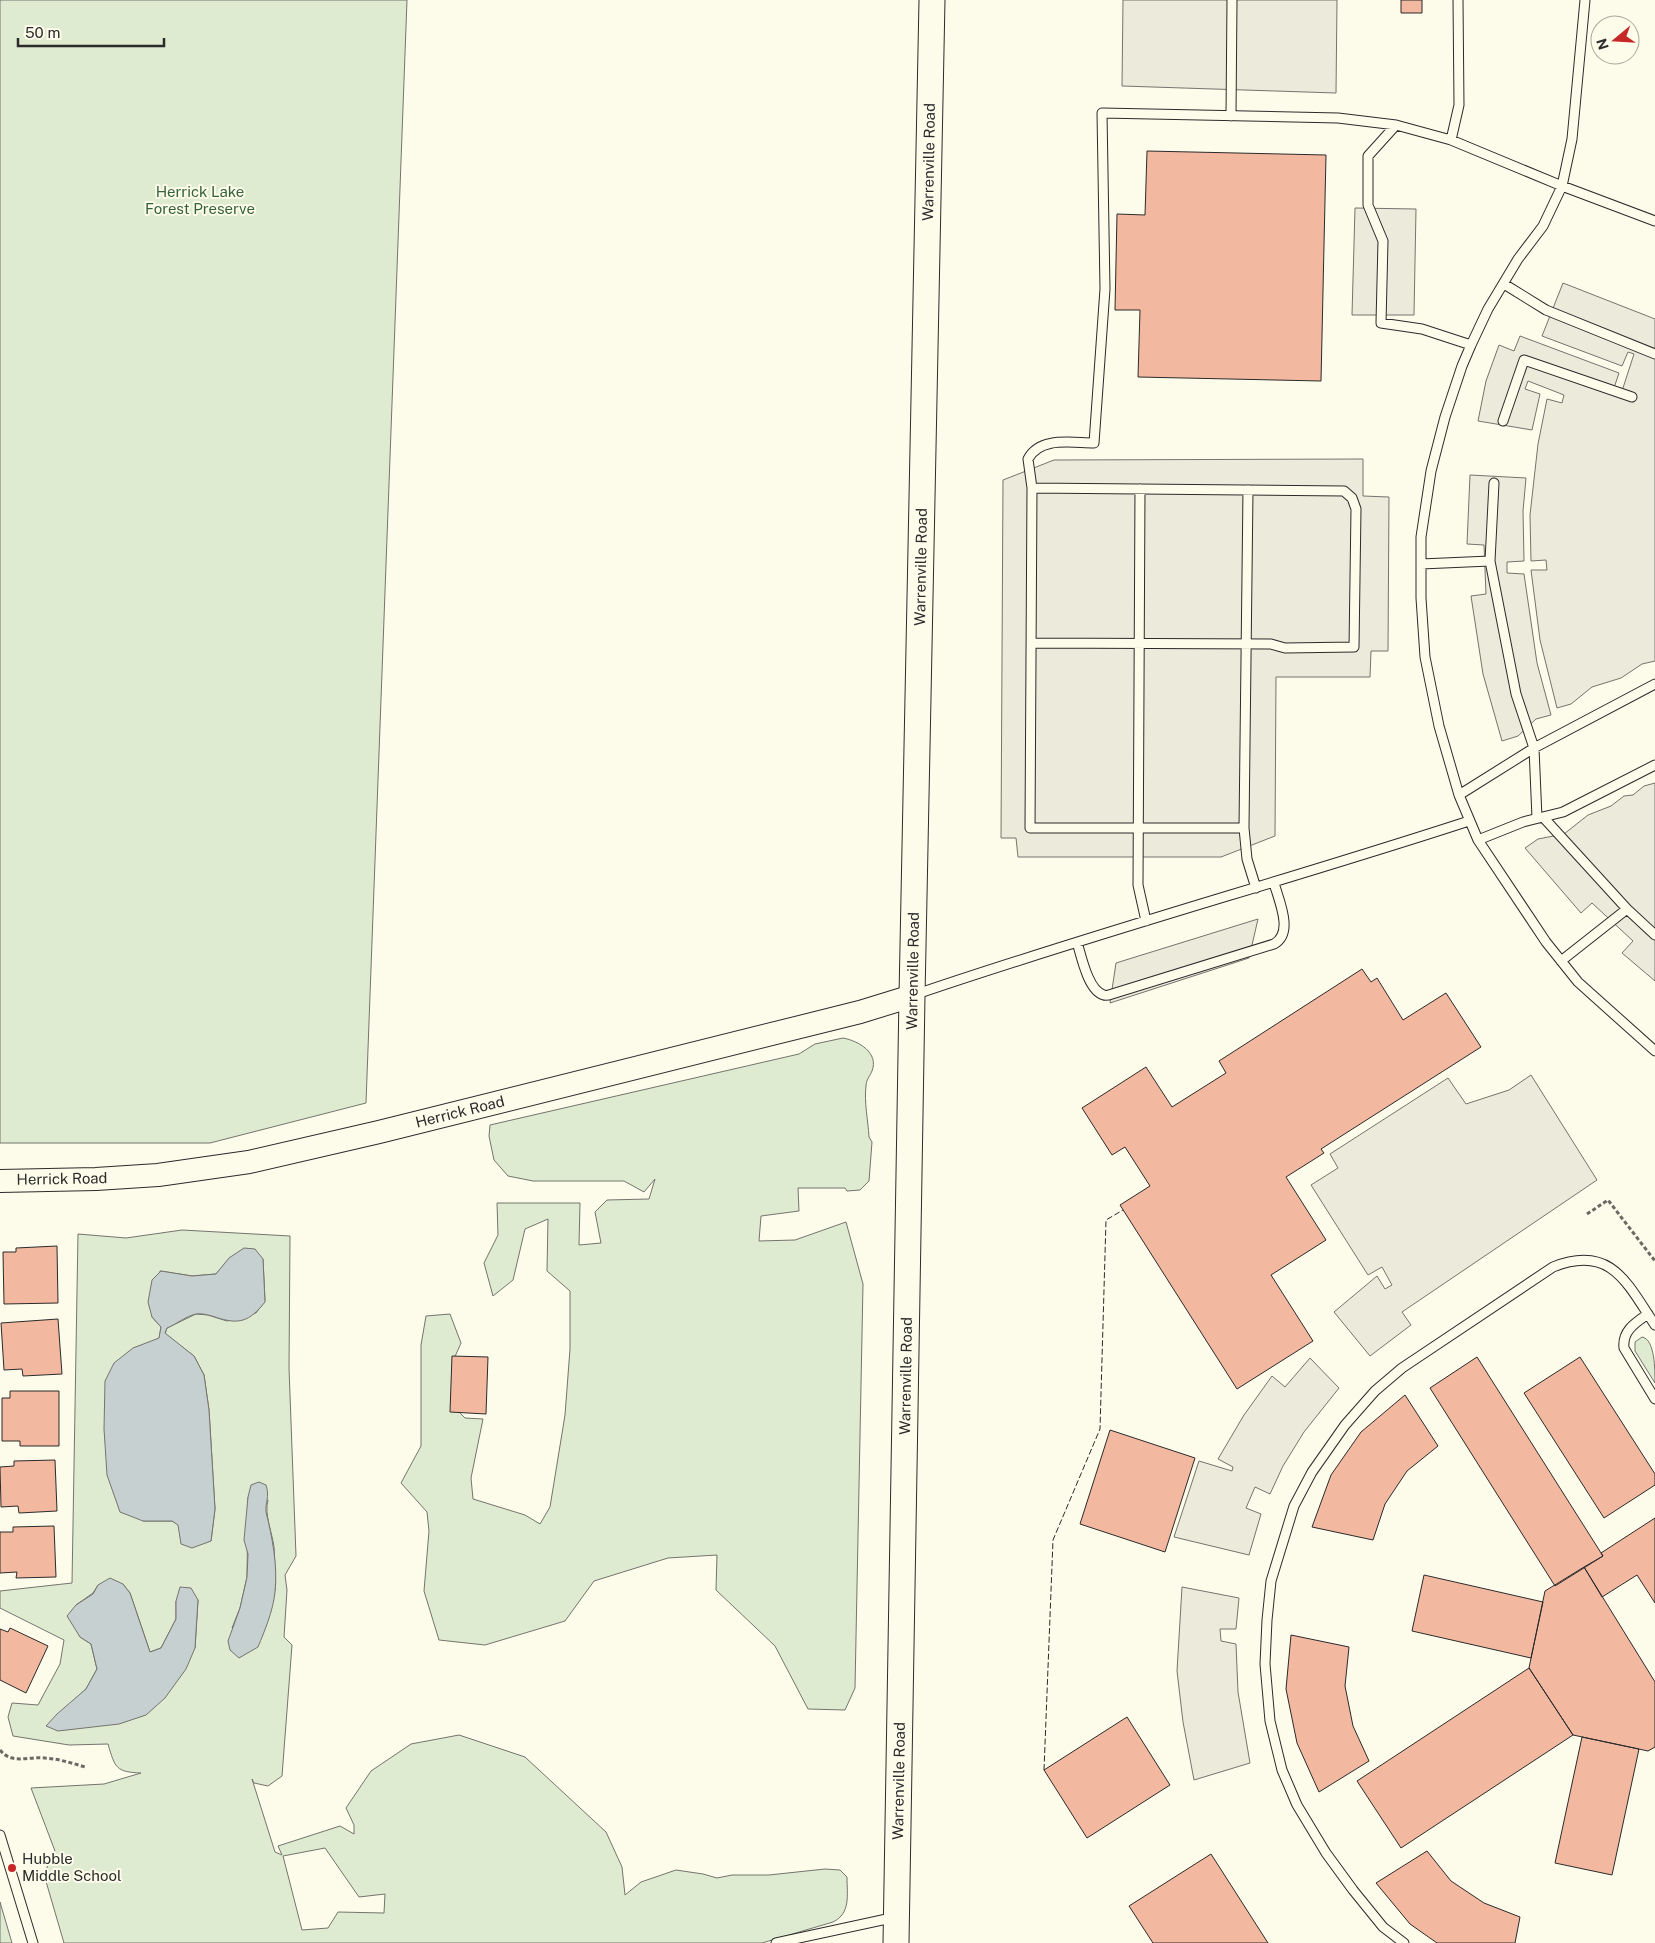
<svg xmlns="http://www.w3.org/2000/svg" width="1655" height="1943" viewBox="0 0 1655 1943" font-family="'Public Sans',sans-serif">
	<rect width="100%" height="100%" fill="#fdfbea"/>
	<path fill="#deebd1" stroke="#74746e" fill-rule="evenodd" d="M0,0H407L366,1103L210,1143H0Z
		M843,1038C859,1041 879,1053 872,1071C870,1076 866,1080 866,1086C864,1102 868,1120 869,1137L872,1142L869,1181L860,1190L847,1191L845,1188H798L799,1211L761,1216L759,1241L795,1240L846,1222L863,1284L855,1688L845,1710L808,1709L775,1646L716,1590L717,1555L668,1558L594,1581L565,1621L485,1645L439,1640L424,1591L429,1531L427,1512L401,1483L421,1446V1345L426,1316L450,1314L461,1343L453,1361L454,1407L465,1418L483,1419L471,1478L473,1499L525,1515L540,1524L550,1507L565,1415L570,1349V1291L547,1271L548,1219L525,1229L513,1280L493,1296L484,1263L498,1235L497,1203H580L579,1245L601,1243L595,1212L607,1200L649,1199L655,1179L644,1192L624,1181H533L508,1176L494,1160L489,1136L490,1125L799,1054L815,1044Z
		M182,1230L290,1236L289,1368L296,1556L285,1575L287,1590L284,1637L292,1645L282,1776L268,1786L254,1783L252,1779L275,1852L282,1855L278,1846L340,1826L354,1834V1825L346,1808L371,1771L411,1744L459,1735L525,1757L606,1832L622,1867L625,1895L641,1882L676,1870L703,1874L717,1878L732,1875H769L825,1869L840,1870L847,1877C847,1895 851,1913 833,1922L762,1943H64L45,1878L48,1863L55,1851L31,1788L104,1784L141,1773C116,1772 115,1768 108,1744L69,1745L13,1736L8,1717L12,1703L38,1705L60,1664L64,1640L0,1608V1591L72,1583L78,1234L126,1238ZM229,1259H263L265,1301L256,1313L227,1321L208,1315L196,1314L167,1328L165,1334L194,1356L204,1375L209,1410L215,1509L211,1541L172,1521H143L134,1348L159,1339L161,1327L152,1317L160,1271L192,1276L216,1274ZM248,1497L268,1500C264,1514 272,1532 274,1547C275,1562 275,1577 275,1591L232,1628L240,1608L247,1577ZM123,1584L130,1593L150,1652L161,1648L176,1619V1601L198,1600L195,1648L74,1700L86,1689L97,1669L91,1644L80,1637L76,1605L93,1593L98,1585ZM325,1848L359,1897L385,1894L384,1913L338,1912L328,1928L302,1930L283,1856Z
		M1642,1337C1655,1339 1655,1370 1655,1383L1635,1351V1342Z
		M0,1902L12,1943H0Z"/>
	<path fill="#eceadb" stroke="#74746e" d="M1123,0H1337L1336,93L1122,86Z
		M1355,208L1416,209L1414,315H1352Z
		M1563,283L1655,319V661L1642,664L1621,678L1592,687L1571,704L1557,708L1540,640L1531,570H1547L1546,560L1531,561L1530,515L1538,444L1547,399L1562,403L1564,395L1528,381L1525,389L1540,394L1532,430L1478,421L1486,381L1499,345L1514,351L1520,336L1619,373L1614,388L1622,391L1634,354L1628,352L1622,366L1542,336Z
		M1363,459V496L1389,497L1388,651H1371L1370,677H1276L1275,836L1221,857H1018L1016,838H1001L1003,480L1054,460Z
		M1470,475L1526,478L1523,511L1524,561L1507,562V573L1524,574L1537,663L1551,715L1536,719L1518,736L1502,741L1483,674L1471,596L1486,594L1484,545L1467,544Z
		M1655,783V981L1622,953L1633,941L1592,903L1581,913L1525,848L1538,839L1564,834L1588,815L1611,806L1624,796L1633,795L1644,786Z
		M1258,919L1249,958L1110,1003L1116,963Z
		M1531,1075L1597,1180L1402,1312L1411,1325L1370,1356L1334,1312L1377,1276L1385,1289L1392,1285L1382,1267L1368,1275L1311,1185L1338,1168L1330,1154L1448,1078L1466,1104L1509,1090Z
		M1310,1358L1339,1388L1304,1432L1283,1466L1270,1494L1255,1487L1246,1508L1261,1514L1249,1555L1174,1537L1199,1461L1232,1471L1233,1467L1218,1459L1244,1415L1272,1376L1285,1387Z
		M1182,1587L1239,1598L1236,1629H1220L1221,1641L1236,1644L1238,1692L1250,1763L1194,1780L1183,1722L1177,1671Z"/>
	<path fill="#c7d0d0" stroke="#74746e" d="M244,1248L255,1249L263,1259L265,1302C249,1322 239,1325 215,1317C209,1315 201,1313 196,1314C186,1316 177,1324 167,1328L165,1333L194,1356L204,1375L209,1410L215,1509L211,1541L192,1548L181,1544L178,1525L172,1521H143L120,1512L107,1475L104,1429L105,1381L114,1363L133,1348L159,1338L161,1327L152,1317L148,1302L152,1280L161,1271L192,1276L216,1274L229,1258Z
		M259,1482L266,1485C270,1497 265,1503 266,1512C272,1536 278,1566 275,1592C273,1611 265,1630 258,1647L239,1658L230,1650L228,1641L240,1608L247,1577L248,1554L244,1540L248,1497L251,1485Z
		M110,1578L123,1584L130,1593L150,1652L161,1648L176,1619V1601L180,1587L191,1588L198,1600L195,1648L186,1669L165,1698L146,1715L119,1724L58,1731L46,1726L57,1714L86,1689L97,1669L91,1644L80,1637L67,1616L76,1605L93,1594L98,1585Z"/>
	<path fill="#f2b8a0" stroke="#2b2b2b" d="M1401,0H1422V13H1401Z
		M1147,151L1326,155L1321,381L1138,377L1140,310H1115L1117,214L1145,215Z
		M1362,969L1371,982L1377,978L1403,1020L1446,993L1481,1047L1321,1149L1324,1153L1286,1177L1326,1240L1271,1275L1313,1341L1237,1389L1120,1205L1150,1186L1125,1147L1112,1155L1082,1108L1146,1067L1172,1107L1226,1073L1219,1061Z
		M57,1246L58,1303L4,1304L3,1252H16V1248Z
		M58,1319L62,1374L23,1376L22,1369L4,1370L1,1323Z
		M452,1356L488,1357L486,1414L450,1412Z
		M1477,1357L1603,1556L1555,1586L1430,1388Z
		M1580,1357L1655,1474V1485L1604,1518L1524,1393Z
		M10,1391H59V1446H20V1441H2V1398H10Z
		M1405,1395L1438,1446L1407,1471L1385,1504L1373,1540L1312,1527L1331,1475L1361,1432Z
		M1110,1430L1195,1458L1165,1552L1080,1524Z
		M55,1460L57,1511L19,1513L18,1506L1,1507L0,1467L14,1466V1461Z
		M1655,1518V1603L1637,1575L1602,1597L1584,1567L1603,1556L1601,1553Z
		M54,1526L56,1577L16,1578L17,1572L0,1573V1532H13V1527Z
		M1584,1567L1655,1682V1747L1648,1751L1573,1735L1529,1668L1545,1591Z
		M1424,1575L1543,1602L1531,1658L1412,1631Z
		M10,1628L48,1646L26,1693L0,1680V1629L8,1632Z
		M1291,1635L1349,1647L1345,1686L1353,1726L1369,1761L1319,1792L1297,1743L1286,1689Z
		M1529,1668L1573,1735L1401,1848L1357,1781Z
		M1127,1717L1170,1785L1087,1838L1044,1770Z
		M1582,1737L1639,1749L1612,1875L1555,1863Z
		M1427,1851L1451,1881L1484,1903L1520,1917L1515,1943H1437L1410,1924L1376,1883Z
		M1211,1854L1268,1943H1153L1129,1906Z"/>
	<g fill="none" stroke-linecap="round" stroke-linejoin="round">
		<g stroke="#2b2b2b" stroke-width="11">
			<path id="service" d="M1585,0L1572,139L1562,186L1543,226L1518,259L1488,309L1471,345L1462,366L1445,417L1431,471L1421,537V598L1425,657L1439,726L1459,795L1478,840L1546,942L1578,982L1655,1051
				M1231,116L1232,0
				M1396,125L1368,156V205L1383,241L1381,323L1422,329L1471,345
				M1451,140L1459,105L1458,0
				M1504,284L1546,310L1655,354
				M1503,421L1524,360L1632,397
				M1494,483L1490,561L1516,694L1534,748L1537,818
				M1032,488L1028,459C1040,436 1072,443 1094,443L1105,289L1102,113L1338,118L1396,125L1451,140L1562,186L1655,221
				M1140,489L1138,885L1146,921
				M1248,490L1244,828L1247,859L1256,888
				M1421,564L1490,561
				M1031,643L1271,644L1285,648L1354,647L1356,509L1352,498L1344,491L1032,488L1030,828H1244
				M1459,795L1534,748L1655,684
				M1543,817L1627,909L1655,935
				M1478,840L1523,822L1563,812L1655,765
				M1077,942C1081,955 1088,991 1104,995C1106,996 1109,995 1112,994L1274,944C1294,933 1279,901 1274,883
				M1561,961L1627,909
				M914,995C1098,932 1285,881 1469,821
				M1648,1314C1635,1323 1622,1331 1624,1348L1655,1399
				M0,1835L33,1943
				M776,1943L896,1917
				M1404,1943L1383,1927L1353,1890L1326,1853L1297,1805L1282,1770L1270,1721L1265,1664L1267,1620L1271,1581L1294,1506L1312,1472L1345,1425L1375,1391L1402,1368L1553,1267C1611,1244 1627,1283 1655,1325"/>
		</g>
		<g stroke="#2b2b2b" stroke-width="24">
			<path id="tertiary" d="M0,1181L96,1179L158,1175L249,1162L379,1132L860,1012L912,996"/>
		</g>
		<g stroke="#2b2b2b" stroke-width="27">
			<path id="secondary" d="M896,1943L912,996L932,0"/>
		</g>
		<path stroke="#6a6964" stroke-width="3" stroke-dasharray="4 2.5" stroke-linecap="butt" d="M1587,1214L1608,1200L1655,1261
			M0,1750C12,1765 29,1756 45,1758C59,1759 72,1763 85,1767"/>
		<use href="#service" stroke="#fdfbea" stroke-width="9"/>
		<use href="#tertiary" stroke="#fdfbea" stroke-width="22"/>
		<use href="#secondary" stroke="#fdfbea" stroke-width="25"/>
		<path stroke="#2b2b2b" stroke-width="1" stroke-dasharray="6 2.5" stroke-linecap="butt" d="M1044,1770L1053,1540L1100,1429L1106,1220L1123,1210"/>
	</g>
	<circle fill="#c62828" stroke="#fdfbea" stroke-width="2" cx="12" cy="1868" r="5"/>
	<g text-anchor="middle" stroke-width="4" stroke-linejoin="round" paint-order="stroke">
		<g font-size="15" fill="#2b2b2b" stroke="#fdfbea">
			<text transform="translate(929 162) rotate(-89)" y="5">Warrenville Road</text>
			<text transform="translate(921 567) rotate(-89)" y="5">Warrenville Road</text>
			<text transform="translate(913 971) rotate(-89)" y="5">Warrenville Road</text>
			<text transform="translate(460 1112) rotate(-14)" y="5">Herrick Road</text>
			<text transform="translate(62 1179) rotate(-1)" y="5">Herrick Road</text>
			<text transform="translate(906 1376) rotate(-89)" y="5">Warrenville Road</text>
			<text transform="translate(899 1781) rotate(-89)" y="5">Warrenville Road</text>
		</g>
		<g font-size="15" fill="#34623c" stroke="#fdfbea">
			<text x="200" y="197">Herrick Lake<tspan x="200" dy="17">Forest Preserve</tspan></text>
		</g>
		<g font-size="15" fill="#2b2b2b" stroke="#fdfbea" text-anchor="start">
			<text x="22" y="1864">Hubble<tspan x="22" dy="17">Middle School</tspan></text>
		</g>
	</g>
	<g transform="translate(1615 40) rotate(252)"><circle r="24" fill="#fdfbea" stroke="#a9a89e"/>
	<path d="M0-4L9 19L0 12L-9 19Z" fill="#c62828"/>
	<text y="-8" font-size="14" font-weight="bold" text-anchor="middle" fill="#2b2b2b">N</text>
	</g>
	<path d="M18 38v8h146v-8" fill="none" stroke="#2b2b2b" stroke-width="2.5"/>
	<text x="25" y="38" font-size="15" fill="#2b2b2b" stroke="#fdfbea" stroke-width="4" paint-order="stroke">50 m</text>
</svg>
